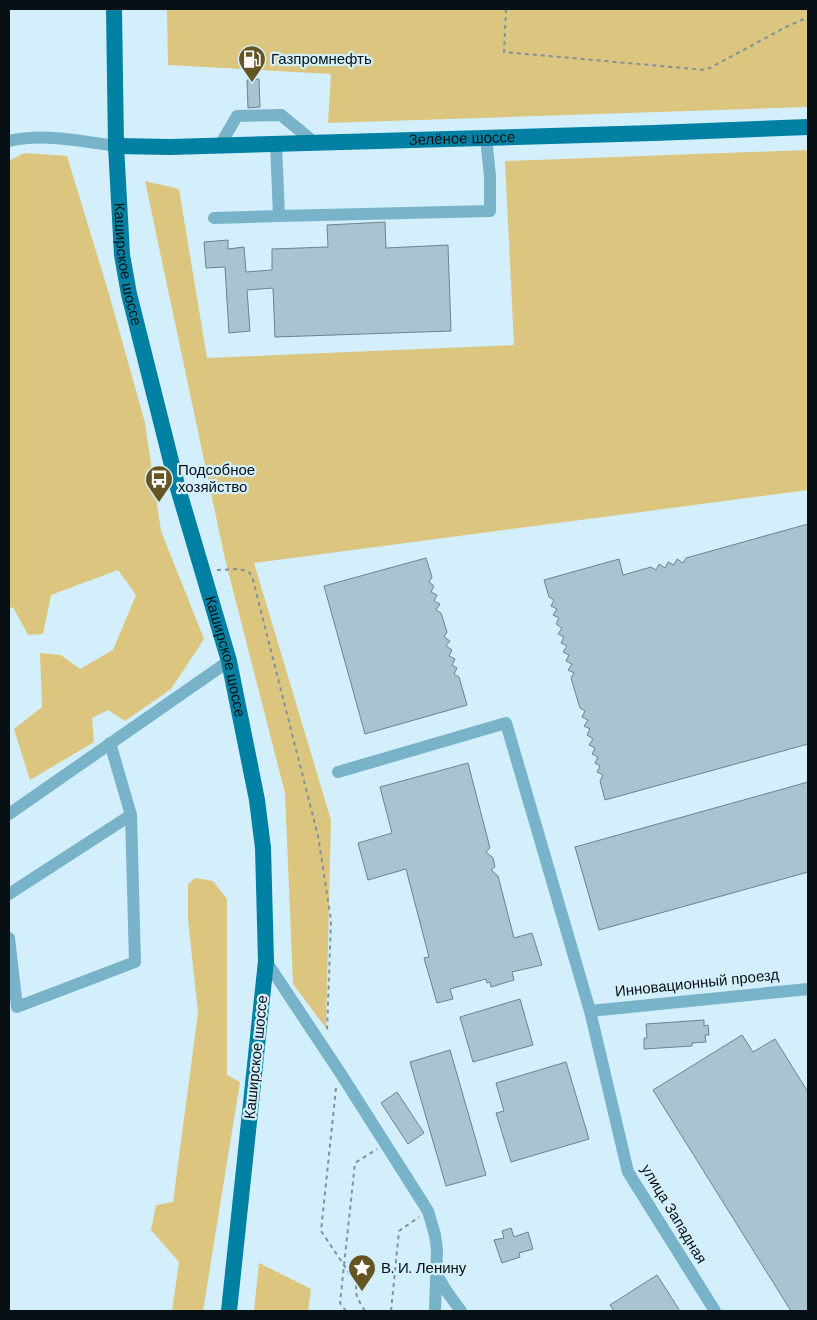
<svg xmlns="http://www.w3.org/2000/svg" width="817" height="1320" viewBox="0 0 817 1320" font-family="'DM Sans',sans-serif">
	<rect width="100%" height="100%" fill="#d2effb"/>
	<path fill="#dbc57f" d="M167,9H808V107L328,123L331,74L168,65Z
		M808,150V490L254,563L331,820L326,1028L293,984L285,793L225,559L145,181L179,189L207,358L514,345L505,161Z
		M24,153L67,156L109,294L145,423L161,531L204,639L171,689L125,721L108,710L92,718L94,742L30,780L14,729L42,707L40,653L61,655L80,669L113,650L136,595L118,570L51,595L43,634L28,635L13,607L9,609V161Z
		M195,878L213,881L227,899V1075L240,1082L203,1311H172L179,1262L151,1230L156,1205L173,1202L198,1013L188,919V884Z
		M259,1263L311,1289L308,1311H254Z"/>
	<path fill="#a8c4d0" stroke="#69848e" d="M259,79L260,107L248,108L247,80Z
		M385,222L386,248L448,245L451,331L275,337L273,288L247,290L250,331L229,333L225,267L206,268L204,242L228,240V249L244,247L246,272L272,270V249L328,247L327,225Z
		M808,524V744L605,800L600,781L603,775L597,772L600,766L595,763L598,757L592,754L595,748L589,745L593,739L587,735L590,729L584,726L588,720L582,717L585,711L580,708L571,678L574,673L568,670L572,664L566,661L569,655L563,652L567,646L561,643L564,637L558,634L562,628L556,624L559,618L553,615L557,609L551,606L554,600L549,597L544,580L619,559L623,575L651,567L656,570L659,564L665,568L668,562L674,565L677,559L683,563L686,558Z
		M426,558L432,577L429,582L434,586L431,592L437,595L434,601L440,604L436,610L441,613L447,632L444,637L450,641L446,646L452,650L449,656L455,659L452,665L457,668L454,674L459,677L467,705L365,734L324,586Z
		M468,763L490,848L486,852L493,858L495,867L491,870L498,876L514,938L532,933L542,965L512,972L514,980L491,987L490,982L487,983L486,979L450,989L453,999L437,1003L424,958L429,957L406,869L368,880L358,843L392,833L380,787Z
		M808,782V872L599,930L575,847Z
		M520,999L533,1045L473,1062L460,1017Z
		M704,1020V1026L708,1025L709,1035H705L706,1042L692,1043V1046L644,1049V1038H647L646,1024Z
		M742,1035L753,1052L775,1039L808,1092V1311H791L653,1090Z
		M450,1050L486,1175L446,1186L410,1062Z
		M566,1062L589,1139L511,1162L496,1113L504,1111L496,1083Z
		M397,1092L424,1133L408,1144L381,1103Z
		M511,1228L514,1237L528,1232L533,1249L519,1253L520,1257L502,1263L494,1240L504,1238L502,1231Z
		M657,1275L680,1311H614L610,1305Z"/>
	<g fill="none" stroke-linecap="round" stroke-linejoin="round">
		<path stroke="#7e939c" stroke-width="2" stroke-dasharray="4 4" stroke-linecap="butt" d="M506,9L504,52L706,70L786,27L808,17
			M217,570L239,569L249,572L253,580L318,836L331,920L327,1032
			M336,1088L321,1231L356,1283
			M346,1311L340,1303L355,1163L377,1149
			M365,1311C357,1298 352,1291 360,1277L362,1278L367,1283
			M391,1311L399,1231L419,1217"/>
		<path stroke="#78b3ca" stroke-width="12" d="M9,141C45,133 80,141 116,146
			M276,144L279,216L490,211V176L486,138
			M220,145L237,116L281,115L315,143
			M214,218L279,216
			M338,772L506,723L590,1011L628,1172L715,1311
			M9,814L229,661
			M9,894L131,815L110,743
			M9,938L17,1007L135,962L131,815
			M266,961L341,1074L428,1211L435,1235L437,1250L435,1311
			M590,1011L808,989
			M436,1273L445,1289L461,1311"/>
		<g stroke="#0080a2" stroke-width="16">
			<path id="s1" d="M114,9L116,146L122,255L129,294L177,485L229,661L257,800L263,848L266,961L229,1311"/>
			<path id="s2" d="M116,146L170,147L654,133L808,127"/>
		</g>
	</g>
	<defs>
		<g id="fuel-pin" transform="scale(1.4375)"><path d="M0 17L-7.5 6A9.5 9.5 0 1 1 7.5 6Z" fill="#645522" stroke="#d2effb"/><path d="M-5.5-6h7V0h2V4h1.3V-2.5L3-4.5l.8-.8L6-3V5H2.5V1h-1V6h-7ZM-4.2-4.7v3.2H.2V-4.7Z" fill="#fff"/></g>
		<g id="bus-pin" transform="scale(1.4375)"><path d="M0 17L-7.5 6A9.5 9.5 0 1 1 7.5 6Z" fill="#645522" stroke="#d2effb"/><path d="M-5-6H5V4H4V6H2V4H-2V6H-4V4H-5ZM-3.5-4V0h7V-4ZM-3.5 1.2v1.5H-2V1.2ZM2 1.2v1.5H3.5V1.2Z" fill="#fff"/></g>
		<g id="sight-pin" transform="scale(1.4375)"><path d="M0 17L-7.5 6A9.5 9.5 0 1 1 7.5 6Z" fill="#645522" stroke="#d2effb"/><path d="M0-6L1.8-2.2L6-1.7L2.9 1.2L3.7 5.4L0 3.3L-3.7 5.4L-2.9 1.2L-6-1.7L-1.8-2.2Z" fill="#fff"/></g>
	</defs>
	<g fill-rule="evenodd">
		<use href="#fuel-pin" x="252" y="59"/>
		<use href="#bus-pin" x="159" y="479"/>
		<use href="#sight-pin" x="362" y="1268"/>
	</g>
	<g text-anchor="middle" stroke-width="4.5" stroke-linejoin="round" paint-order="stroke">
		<g font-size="15" fill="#071115" stroke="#d2effb" text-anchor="start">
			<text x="271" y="64">Газпромнефть</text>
			<text x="178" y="475">Подсобное<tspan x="178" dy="17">хозяйство</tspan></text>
			<text x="381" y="1273">В. И. Ленину</text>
		</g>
		<g font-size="15" fill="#071115" stroke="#d2effb">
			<text dy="5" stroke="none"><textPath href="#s2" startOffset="346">Зелёное шоссе</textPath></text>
			<text dy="5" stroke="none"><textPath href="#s1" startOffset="256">Каширское шоссе</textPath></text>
			<text dy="5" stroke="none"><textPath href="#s1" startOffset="661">Каширское шоссе</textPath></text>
			<text transform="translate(697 983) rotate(-6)" y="5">Инновационный проезд</text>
			<text transform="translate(256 1057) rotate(-84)" y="5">Каширское шоссе</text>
			<text transform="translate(674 1214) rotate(59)" y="5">улица Западная</text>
		</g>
	</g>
	<rect width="817" height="1320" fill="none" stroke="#071115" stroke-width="20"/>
</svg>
